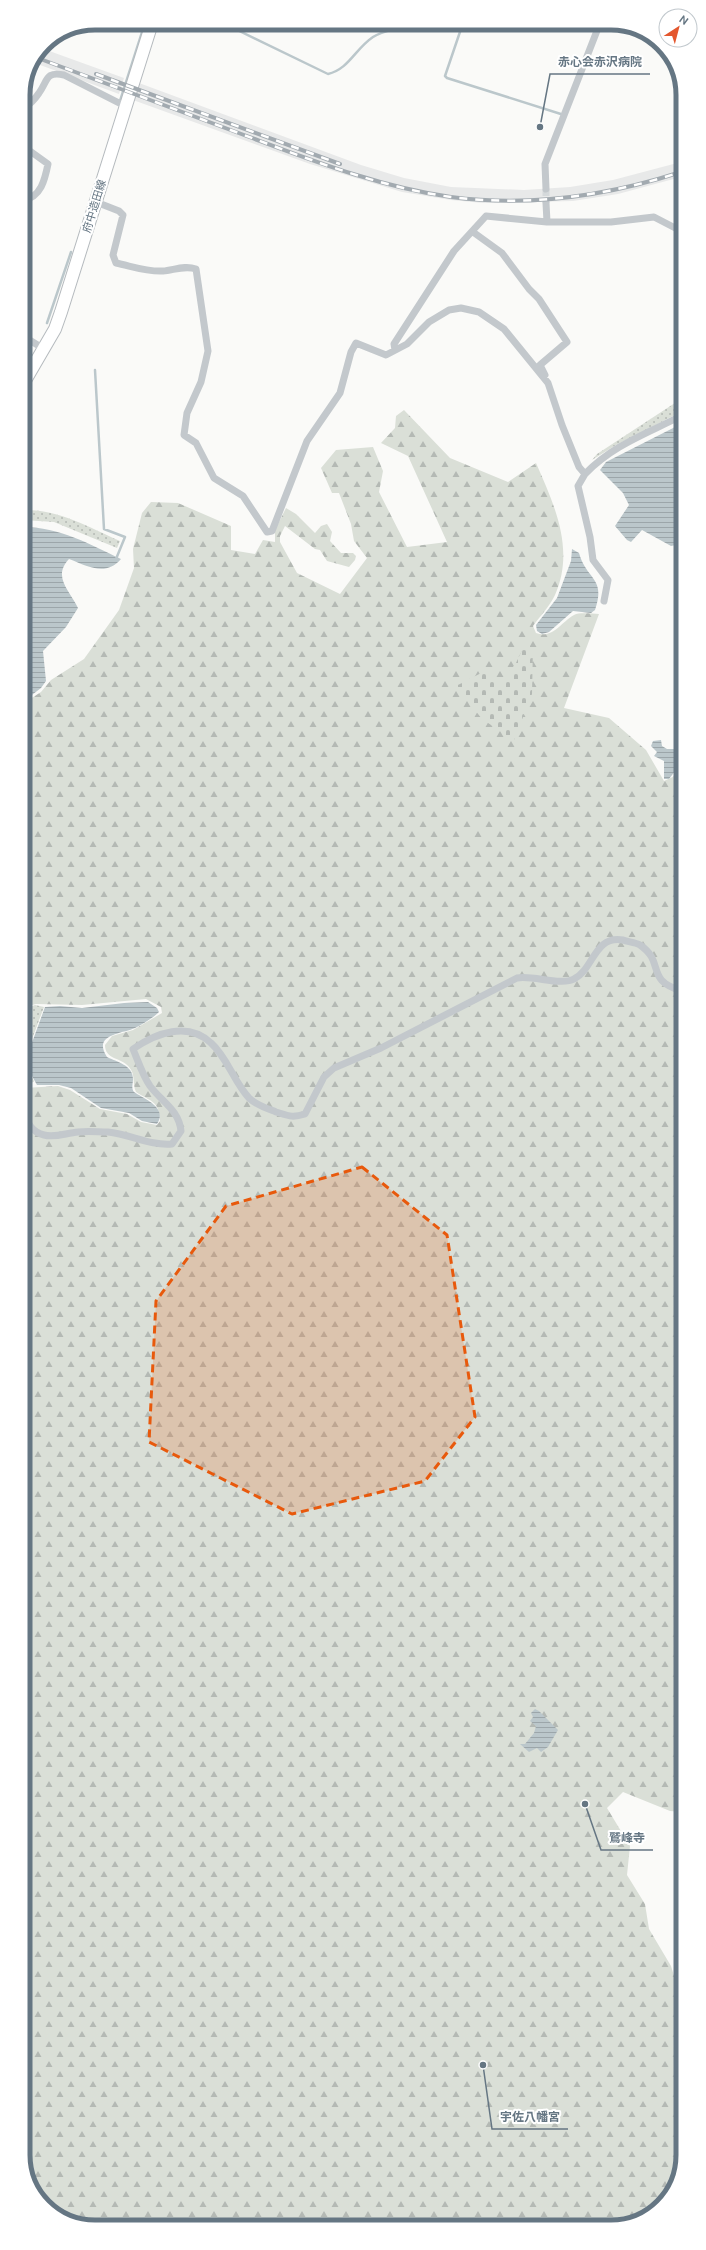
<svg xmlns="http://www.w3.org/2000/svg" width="706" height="2250" viewBox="0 0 706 2250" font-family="Ubuntu,'Noto Sans JP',sans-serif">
	<defs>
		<pattern id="grass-dots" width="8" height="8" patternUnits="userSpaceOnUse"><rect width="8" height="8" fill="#dadfd7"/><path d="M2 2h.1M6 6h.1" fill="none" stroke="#b4b9b4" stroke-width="1.8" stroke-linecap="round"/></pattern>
		<pattern id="forest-firs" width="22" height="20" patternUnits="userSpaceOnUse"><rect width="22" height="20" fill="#dadfd7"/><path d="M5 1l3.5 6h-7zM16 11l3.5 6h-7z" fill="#b4b9b4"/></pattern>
		<pattern id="cemetery-stones" width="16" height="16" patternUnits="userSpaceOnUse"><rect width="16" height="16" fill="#dadfd7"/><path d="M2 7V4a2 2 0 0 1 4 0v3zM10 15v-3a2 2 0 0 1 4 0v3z" fill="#b4b9b4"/></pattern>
		<pattern id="water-rules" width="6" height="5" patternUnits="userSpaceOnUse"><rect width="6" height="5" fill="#bbc7cb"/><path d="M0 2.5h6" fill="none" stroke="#9ca6aa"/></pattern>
	</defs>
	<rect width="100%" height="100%" fill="#fafaf8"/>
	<path fill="#e8e9e9" d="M41,48L124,78L119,94L32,62Z
		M139,83L361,165L404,178L451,187L524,190L570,187L613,180L681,162V177L618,194L573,201L483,203L451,200L402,192L310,164L133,100Z"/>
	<path fill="url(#grass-dots)" d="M681,399V412L616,445L592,460L597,454Z
		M23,510C59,509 88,527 120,541L117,548L54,522L23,520Z
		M35,1005L44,1007L25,1058L26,1067L34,1081L28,1086H24V1009Z"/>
	<path fill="url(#forest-firs)" d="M404,410L450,458L508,482L536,463C555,506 575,550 555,595C550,606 540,616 533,626L536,633C553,639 560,623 574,615C580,612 592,614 599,614L564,708L609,718L646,750L664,781L677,775L681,767L683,1812L670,1811L623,1792L607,1808L630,1846L627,1875L645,1904L649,1929L671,1966L683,2005V2156L668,2199L630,2225L90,2227L48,2209L25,2174L24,1088L58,1086L70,1090L100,1109L127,1114L141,1122L157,1125L160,1121C159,1100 151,1102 136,1092C132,1083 136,1075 129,1067C121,1057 105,1060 105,1045L112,1036L133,1030L162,1013L161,1007L146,999L82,1005L36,1004L24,1007V703L41,692L51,680L84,659L119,610L134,568L133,549L142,513L151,502L178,503L231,526V550L255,554L263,540L275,542V530L286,508L296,514L315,533L321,526L327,524L332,532L330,541L341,553H353L356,556L355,560L349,567L327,561L320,550L315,549L285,526L280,536V542L297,573L340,594L367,558L354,541L351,524L339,493H332L321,468L336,450L373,447L383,471L379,492L407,547L447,542L408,456L381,443L395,428L396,416Z"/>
	<path fill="url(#cemetery-stones)" d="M524,646H533L532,694L514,740L482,719L456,686L487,670L499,685L516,663Z"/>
	<path fill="url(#water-rules)" d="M681,424V533L676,545L671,546L642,530L631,542L627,540L615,526L629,505L623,493L600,470L606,462Z
		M23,527C60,527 89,544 121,559C106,577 87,566 69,559C52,577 70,591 78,608L66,627L43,651L46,681L41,688L24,701Z
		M572,549L579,553C587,581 606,577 595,610L591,613L573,611L549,632L542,634L537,631L536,625L557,598L571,561Z
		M661,740L662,746L667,749H681L679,766L669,779H664V761L654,756L657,752L651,746L653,741Z
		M148,1002L157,1008L159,1012C153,1018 143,1024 135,1028C122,1034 92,1034 107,1057C117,1062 133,1065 133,1079C133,1084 131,1088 134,1092C144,1099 168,1107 157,1124L142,1121L129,1113L101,1108L71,1088L59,1085H37L27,1067L26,1059L45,1007L60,1006L82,1008L124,1003Z
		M535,1709L539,1711L558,1730L548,1747L541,1752L537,1748L529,1752L520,1744H525L534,1733L536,1726L530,1721L533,1717L531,1713Z"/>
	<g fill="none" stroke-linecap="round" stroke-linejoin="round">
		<path stroke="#bbc7cb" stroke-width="2.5" d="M223,23L328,74C349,69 355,49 373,37C384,30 401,28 414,23
			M463,23L445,76L447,78L564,115
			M120,101L144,26L141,23
			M47,323L71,252
			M95,370L104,529L125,537L116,559"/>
		<path stroke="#d5d9db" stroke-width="7" stroke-dasharray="7 3.5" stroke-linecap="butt" d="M546,189V203"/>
		<g stroke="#b5babe" stroke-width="14">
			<path id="primary" d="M23,384L55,329L61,312L152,23"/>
		</g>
		<path stroke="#c3c8cc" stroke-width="7" d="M23,109C29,105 35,99 39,93C48,81 45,71 64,75L125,106
			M23,146L48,164C45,179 41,198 23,200
			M546,189L545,164L600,23
			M96,202L119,211L123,215L113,255L116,263C131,266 147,272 163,271C174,270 185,265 196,269L208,351L201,382L187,413L184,435L196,443L214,478L243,496L267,532L272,531L307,441L340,393L351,352L356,343L386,355L407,344L429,322L449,310L461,308L479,312L504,329L548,383L562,425L579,467L585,474C613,445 646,434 681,416
			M546,203L547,222
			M473,232L502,253L529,289L539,299L567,342L540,365L545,375
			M23,336L44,349
			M395,350L394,344L454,251L486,216L547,222H611L654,217L681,231
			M585,474L578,486L590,537L593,560L608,580L604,601
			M24,1113C28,1124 32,1132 44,1135C55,1138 66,1133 78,1132C88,1131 98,1132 108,1132C130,1134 150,1146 172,1144L181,1131C179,1110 162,1102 150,1086C143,1076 138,1061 133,1049C156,1033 188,1021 211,1043C227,1057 234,1082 249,1098C256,1105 266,1108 276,1112C289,1116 292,1118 305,1114L324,1077L334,1068L381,1048L517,978C533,975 561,986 574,979C594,969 594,935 623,940C628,942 635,942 640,945C666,963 644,980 682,991"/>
		<use href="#primary" stroke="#fff" stroke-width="12"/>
		<g stroke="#a2aab0" stroke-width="4">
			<path id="rail" d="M35,57C105,83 174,109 244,135C311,160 379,187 451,197C528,207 607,196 681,172
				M96,74L340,164"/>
		</g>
		<use href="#rail" stroke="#fff" stroke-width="2.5" stroke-dasharray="8" stroke-linecap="butt"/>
	</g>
	<path fill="#e8590c" fill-opacity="0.2" stroke="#e8590c" stroke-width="3" stroke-dasharray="8 5" stroke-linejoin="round" d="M362,1167L447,1235L475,1417L425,1481L292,1514L149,1442L156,1301L226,1206Z"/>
	<g text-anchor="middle" stroke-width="4" stroke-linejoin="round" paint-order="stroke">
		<g font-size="11" fill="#657683" stroke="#fff">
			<text transform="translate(94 206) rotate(-73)" y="4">府中造田線</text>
		</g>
	</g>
	<path d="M0 0H706V2250H0ZM95 30H611A65 65 0 0 1 676 95V2155A65 65 0 0 1 611 2220H95A65 65 0 0 1 30 2155V95A65 65 0 0 1 95 30Z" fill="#fff" fill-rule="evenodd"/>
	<path fill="none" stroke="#657683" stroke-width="5" d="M95 30H611A65 65 0 0 1 676 95V2155A65 65 0 0 1 611 2220H95A65 65 0 0 1 30 2155V95A65 65 0 0 1 95 30Z"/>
	<path fill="none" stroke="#657683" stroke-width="1.5" d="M540 127L550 74H650M585 1804L601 1850H653M483 2065L492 2129H568"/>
	<g fill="#657683" stroke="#fff" stroke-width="1.5">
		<circle cx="540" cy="127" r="4"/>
		<circle cx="585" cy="1804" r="4"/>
		<circle cx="483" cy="2065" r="4"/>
	</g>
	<g font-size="12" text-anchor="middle" font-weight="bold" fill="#657683" stroke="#fff" stroke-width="4" stroke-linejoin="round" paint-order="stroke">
		<text x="600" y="66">赤心会赤沢病院</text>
		<text x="627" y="1842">鷲峰寺</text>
		<text x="530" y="2121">宇佐八幡宮</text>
	</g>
	<g transform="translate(678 28) rotate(36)"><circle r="19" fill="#ffffff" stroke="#c1c8cd"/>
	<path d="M0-3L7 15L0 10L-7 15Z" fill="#e4572e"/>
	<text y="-6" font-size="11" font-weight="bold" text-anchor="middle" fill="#657683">N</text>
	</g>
</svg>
